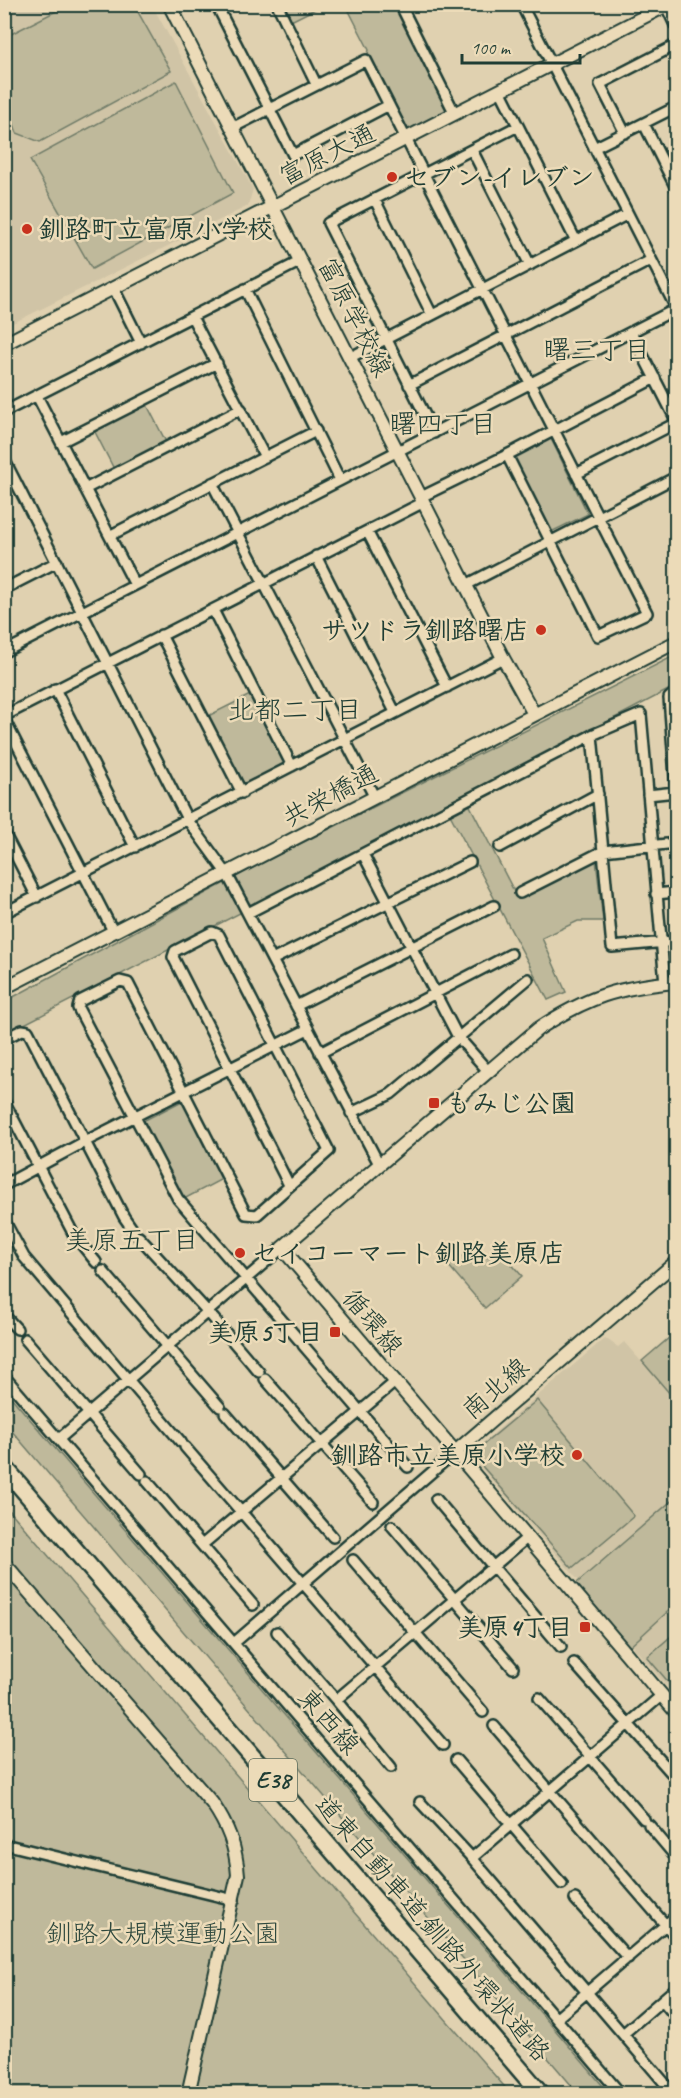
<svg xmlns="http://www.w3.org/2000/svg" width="681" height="2098" viewBox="0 0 681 2098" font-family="Caveat,'Klee One',sans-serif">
	<rect width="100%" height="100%" fill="#e0d1b0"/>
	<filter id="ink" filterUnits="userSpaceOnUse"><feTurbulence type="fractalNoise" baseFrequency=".0167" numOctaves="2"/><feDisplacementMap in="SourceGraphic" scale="12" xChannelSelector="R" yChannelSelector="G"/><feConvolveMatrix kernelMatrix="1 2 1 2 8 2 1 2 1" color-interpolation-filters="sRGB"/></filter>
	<g filter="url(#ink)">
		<path fill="#d0c4a6" d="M4,5H152L253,189L248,206L5,327Z
			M605,1338L618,1347L624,1342L676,1401V1497L579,1581L476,1462L478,1447Z
			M676,1604V1697L631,1644Z"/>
		<path fill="#bfb99b" stroke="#6f7b68" stroke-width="1.5" d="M68,5H134L171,71L40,142L17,133L5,99V37Z
			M278,5H323L287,23Z
			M346,5H400L455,114L406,139L366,60L369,50Z
			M176,81L233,193L92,269L30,160Z
			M146,403L166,442L114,469L94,430Z
			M550,437L588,514L551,532L512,456Z
			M676,655V686L465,796L518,899L596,860L603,921H578L542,938L566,992L548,1000L446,807L5,1034L4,1002L256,866Z
			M250,695L286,763L244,785L208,716Z
			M182,1101L222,1179L184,1199L143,1121Z
			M501,1252L522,1276L485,1308L448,1265C455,1260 462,1254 472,1254C486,1254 487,1261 501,1252Z
			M676,1332V1401L642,1361Z
			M4,1389L551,2025L609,2093H578L5,1423Z
			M537,1400L634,1516L572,1568L481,1465L483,1445Z
			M676,1497V1604L625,1651L571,1588Z
			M4,1504L449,2023L510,2093H5Z
			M676,1632V1691L647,1657Z"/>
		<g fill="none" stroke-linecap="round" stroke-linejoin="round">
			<path stroke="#657260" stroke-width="2" d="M4,2089L26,2094"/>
			<g stroke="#1f3d34" stroke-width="14">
				<path id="minor" d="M216,4L293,155L389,105
					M277,4L316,84
					M400,4L455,114
					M521,4L676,308
					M666,6L676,27
					M500,90L576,241
					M644,124L676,188
					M232,128L366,60L647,613L598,636L507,455
					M625,133L600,84L676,45
					M594,148L676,107
					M472,150L530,265
					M375,200L432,315
					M114,289L141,343
					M245,289L340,480
					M192,317L265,457
					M631,332L676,420
					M351,357L628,214
					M409,385L651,260
					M37,396L135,585
					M4,412L301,261
					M434,433L328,223L518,126
					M61,442L217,363
					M4,459L187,819L227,874L379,1164
					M576,474L676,423
					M212,483L374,796
					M85,489L241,409
					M421,497L507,455L655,378
					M367,531L447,687
					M111,535L316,431
					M316,556L395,712
					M466,585L676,477
					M4,589L57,562
					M213,610L292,766
					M161,635L242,793
					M4,652L676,309
					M55,689L135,847
					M676,692L669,698L676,789
					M4,716L424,502
					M4,719L113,931
					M592,735L612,947L676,941
					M648,795L676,792
					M4,833L37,897
					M500,847L598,794
					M363,854L458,1037L488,1071
					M520,893L603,851L676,843
					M656,894L676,892
					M4,913L503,658
					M248,913L592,735L641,714L665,983
					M272,960L470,862
					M296,1006L494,906
					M4,1039L22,1030L28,1031L124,1217L133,1230
					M320,1053L511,954
					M4,1101L74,1235L96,1262
					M351,1113L391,1094L528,979
					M4,1185L86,1141L308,1029
					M289,1185L173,957L175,951L212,932L219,935L329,1151L257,1215L246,1214L128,983L120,981L80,1001L78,1008L178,1199L299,1340
					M4,1220L24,1257L181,1442
					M139,1237L208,1312L259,1372
					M103,1271L220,1407
					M4,1315L17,1329
					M25,1339L141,1474
					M303,1345L408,1467
					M4,1376L621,2094
					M265,1379L373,1502
					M225,1413L333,1537
					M59,1439L282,1248
					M185,1447L443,1745
					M147,1481L253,1605
					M436,1499L561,1647
					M392,1526L513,1668
					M202,1545L395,1382
					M353,1560L483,1712
					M277,1632L336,1700L391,1767
					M234,1643L454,1453
					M574,1663L676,1778
					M539,1698L644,1819
					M336,1700L528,1537
					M494,1726L676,1937
					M456,1760L562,1884
					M420,1802L472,1858L674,2094
					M649,1825L676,1857
					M4,1844L234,1900
					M472,1858L662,1695
					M575,1899L628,1958
					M662,2000L676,2017
					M557,2018L676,1916
					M623,2034L676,1988"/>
			</g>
			<g stroke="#1f3d34" stroke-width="16">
				<path id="tertiary" d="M169,4L503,658L534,714
					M4,344L669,4
					M676,982C618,987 587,997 538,1029L282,1248L676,1712
					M4,988L676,642
					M454,1453L676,1262
					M4,1563L212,1803C228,1826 236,1847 238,1875L188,2094"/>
			</g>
			<g stroke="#1f3d34" stroke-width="21">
				<path id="motorway" d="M4,1467L541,2094"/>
			</g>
			<use href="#minor" stroke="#ecdbb8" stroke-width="9"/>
			<use href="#tertiary" stroke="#ecdbb8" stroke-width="12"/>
			<use href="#motorway" stroke="#ecdbb8" stroke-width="16"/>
		</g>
	</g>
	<g fill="#c8321e" stroke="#ecdbb8" stroke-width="2">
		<circle cx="392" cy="177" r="6"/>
		<circle cx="27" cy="229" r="6"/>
		<circle cx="541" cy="630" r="6"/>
		<rect x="428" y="1097" width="12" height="12" rx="3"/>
		<circle cx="240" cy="1253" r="6"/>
		<rect x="329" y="1326" width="12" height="12" rx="3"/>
		<circle cx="577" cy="1455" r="6"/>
		<rect x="579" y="1621" width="12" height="12" rx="3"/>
	</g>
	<g text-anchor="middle" stroke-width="5" stroke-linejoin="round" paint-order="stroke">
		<rect fill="#ecdbb8" stroke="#5c6c5c" stroke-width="1.5" x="249" y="1759" width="48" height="42" rx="4.5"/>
		<g font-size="24" font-weight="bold" fill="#1f3d34">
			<text x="273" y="1788">E38</text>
		</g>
		<g font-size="26" fill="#1f3d34" stroke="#ecdbb8">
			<text transform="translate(327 154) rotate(-27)" y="9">富原大通</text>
			<text transform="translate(355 317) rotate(63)" y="9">富原学校線</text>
			<text transform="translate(330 795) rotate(-28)" y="9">共栄橋通</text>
			<text transform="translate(373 1322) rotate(50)" y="9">循環線</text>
			<text transform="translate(495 1388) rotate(-41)" y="9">南北線</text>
			<text transform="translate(329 1721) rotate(49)" y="9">東西線</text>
			<text transform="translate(433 1928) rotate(49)" y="9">道東自動車道;釧路外環状道路</text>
		</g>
		<g font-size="26" font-weight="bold" fill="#1f3d34" stroke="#ecdbb8" text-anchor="start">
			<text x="404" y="186">セブン-イレブン</text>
			<text x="39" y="238">釧路町立富原小学校</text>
			<text x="529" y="639" text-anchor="end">サツドラ釧路曙店</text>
			<text x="446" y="1112">もみじ公園</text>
			<text x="252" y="1262">セイコーマート釧路美原店</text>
			<text x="323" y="1341" text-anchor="end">美原5丁目</text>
			<text x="565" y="1464" text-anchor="end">釧路市立美原小学校</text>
			<text x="573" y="1636" text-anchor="end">美原4丁目</text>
		</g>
		<g font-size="26" fill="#2f493e" stroke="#ecdbb8">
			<text x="163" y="1942">釧路大規模運動公園</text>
		</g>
		<g font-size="27" fill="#1f3d34" stroke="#ecdbb8">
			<text x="597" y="359">曙三丁目</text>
			<text x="443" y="433">曙四丁目</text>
			<text x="295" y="719">北都二丁目</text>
			<text x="132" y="1249">美原五丁目</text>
		</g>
	</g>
	<rect width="681" height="2098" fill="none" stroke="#ecdbb8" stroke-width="24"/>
	<rect x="12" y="12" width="657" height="2074" fill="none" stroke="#1f3d34" stroke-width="2" filter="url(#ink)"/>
	<path d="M462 54v9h118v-9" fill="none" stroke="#1f3d34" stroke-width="3"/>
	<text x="471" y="54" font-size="18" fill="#1f3d34" stroke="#ecdbb8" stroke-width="4.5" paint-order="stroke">100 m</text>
</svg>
